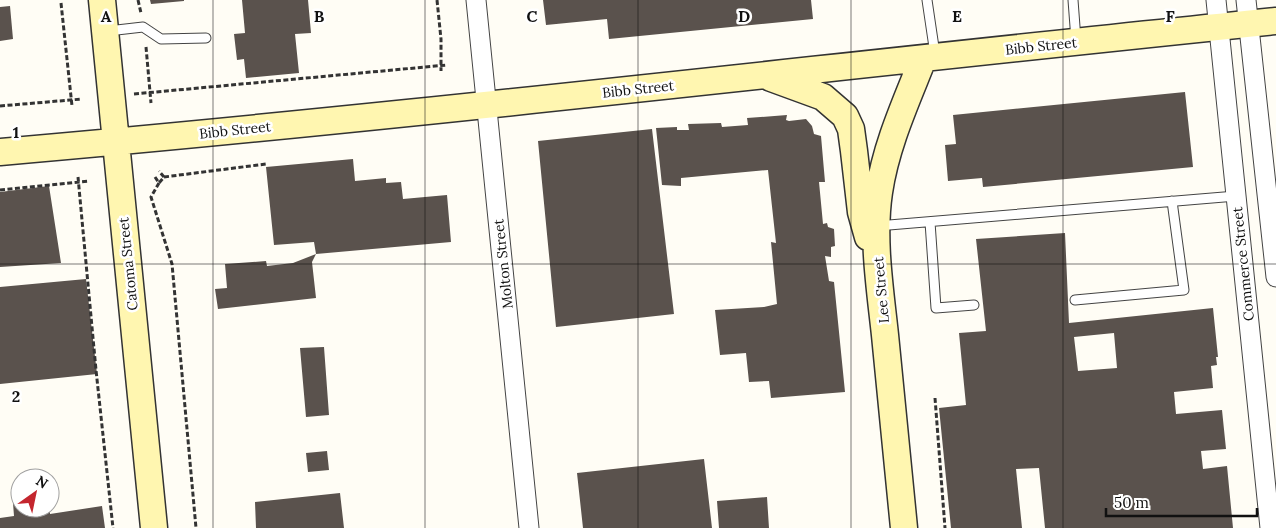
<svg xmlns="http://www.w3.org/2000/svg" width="1276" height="528" viewBox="0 0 1276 528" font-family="Lora,serif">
	<rect width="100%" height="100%" fill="#fffdf5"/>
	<path fill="#5a524d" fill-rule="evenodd" d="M150,0H184V1L151,4Z
		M242,0H308L311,33L295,34L299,73L246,78L244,59L237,60L234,34L245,33Z
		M543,0H811L813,19L609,39L607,19L546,25Z
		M10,6L13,39L0,41V7Z
		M1185,92L1193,167L983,187L982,178L948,181L945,145L956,144L953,115Z
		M787,115L786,120L789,121L806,119L812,126L814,134L821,136L825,182H819L823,224L827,223L828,227L834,229L835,246L831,247V257L825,256L829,281L834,282L845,392L771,398L769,381L749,382L746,353L720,355L715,310L764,307L777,304L771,242L776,243L768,170L681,178V186L662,185L656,128L677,127V130H689L688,124L721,123L722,127L748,125L747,118Z
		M652,129L674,314L556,327L538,141Z
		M353,159L355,181L386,178V183L401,182L403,199L447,195L451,242L316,254L312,262L316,298L218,309L215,289L227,288L225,264L266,261L267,266L293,263L316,254L314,242L274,245L266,167Z
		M49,186L61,263L0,267V192Z
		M1065,233L1069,323L1213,308L1218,357H1216L1217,365L1211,366L1213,388L1174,392L1176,414L1222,410L1226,449L1201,451L1203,469L1227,466L1233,528H1045L1039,468L1016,469L1022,528H951L939,408L966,405L959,333L986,331L976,239ZM1114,333L1117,368L1078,371L1074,337Z
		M86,279L97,374L0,384V287Z
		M324,347L329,415L306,417L300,348Z
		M327,451L329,470L308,472L306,453Z
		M704,459L712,528H583L577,473Z
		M340,493L344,528H256L255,502Z
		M767,497L769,528H719L717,501Z
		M20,502V508H50V514L102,506L105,528H0V518L14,516L13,503Z"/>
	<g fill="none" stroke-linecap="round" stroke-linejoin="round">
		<g stroke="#444" stroke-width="11">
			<path id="lane" d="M927,0L935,54
				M1073,0L1076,40
				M108,31L143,27L161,39L206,38
				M930,222L936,308L974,305
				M877,226L1236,196
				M1075,300L1184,290L1172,201"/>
		</g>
		<g stroke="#444" stroke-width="21">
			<path id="street" d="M476,0L529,528
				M1216,0L1270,528
				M1246,0L1276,277"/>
		</g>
		<g stroke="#333" stroke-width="29">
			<path id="secondary" d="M102,0L154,528
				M771,78L823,97L845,116L851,129L854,151L861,212L868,237
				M0,152C426,115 851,64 1276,21
				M904,528C898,464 891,400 885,335C880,288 872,239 879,192C886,145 906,102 923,59"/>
		</g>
		<path stroke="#333" stroke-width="3" stroke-dasharray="5 2.5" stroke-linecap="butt" d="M138,0L141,13
			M437,0L441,39V71
			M61,3L72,106
			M146,47L151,103
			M134,94L447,65
			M0,106L82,99
			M78,177L96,370L113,528
			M155,177L159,183L164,177L159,171
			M164,177L266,164
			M159,183L151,197L172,264L196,528
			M0,190L89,181
			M935,398L945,528"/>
		<use href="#lane" stroke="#fff" stroke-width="9"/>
		<use href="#street" stroke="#fff" stroke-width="19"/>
		<use href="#secondary" stroke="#fff6b0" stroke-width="26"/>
	</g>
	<path fill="none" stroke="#111" stroke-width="1" stroke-opacity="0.55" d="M213,0V528M425,0V528M638,0V528M851,0V528M1063,0V528M0,264H1276"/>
	<g text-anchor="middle" stroke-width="5" stroke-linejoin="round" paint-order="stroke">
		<g font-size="14" fill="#111" stroke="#fff">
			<text transform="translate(1041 46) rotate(-6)" y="5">Bibb Street</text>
			<text transform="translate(638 89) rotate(-6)" y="5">Bibb Street</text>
			<text transform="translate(235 130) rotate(-6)" y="5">Bibb Street</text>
			<text transform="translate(128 264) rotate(-96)" y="5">Catoma Street</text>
			<text transform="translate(503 264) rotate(-96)" y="5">Molton Street</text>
			<text transform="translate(1243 264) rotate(-96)" y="5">Commerce Street</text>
			<text transform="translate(881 290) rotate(-95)" y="5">Lee Street</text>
		</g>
	</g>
	<g font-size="16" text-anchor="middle" font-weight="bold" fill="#111" stroke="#fff" stroke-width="5" stroke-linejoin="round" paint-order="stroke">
		<text x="106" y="22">A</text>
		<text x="319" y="22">B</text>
		<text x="532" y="22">C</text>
		<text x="744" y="22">D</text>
		<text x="957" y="22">E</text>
		<text x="1170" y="22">F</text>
		<text x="16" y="138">1</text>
		<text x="16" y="402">2</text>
	</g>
	<g transform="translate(35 493) rotate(33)"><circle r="24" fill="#ffffff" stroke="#a0a0a0"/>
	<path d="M0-4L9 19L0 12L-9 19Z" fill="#c4262e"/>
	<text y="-8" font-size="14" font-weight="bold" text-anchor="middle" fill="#111111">N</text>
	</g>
	<path d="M1106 508v8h151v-8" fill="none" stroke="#111111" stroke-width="2.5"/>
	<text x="1114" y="508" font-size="15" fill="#111111" stroke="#ffffff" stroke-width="4" paint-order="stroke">50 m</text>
</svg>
